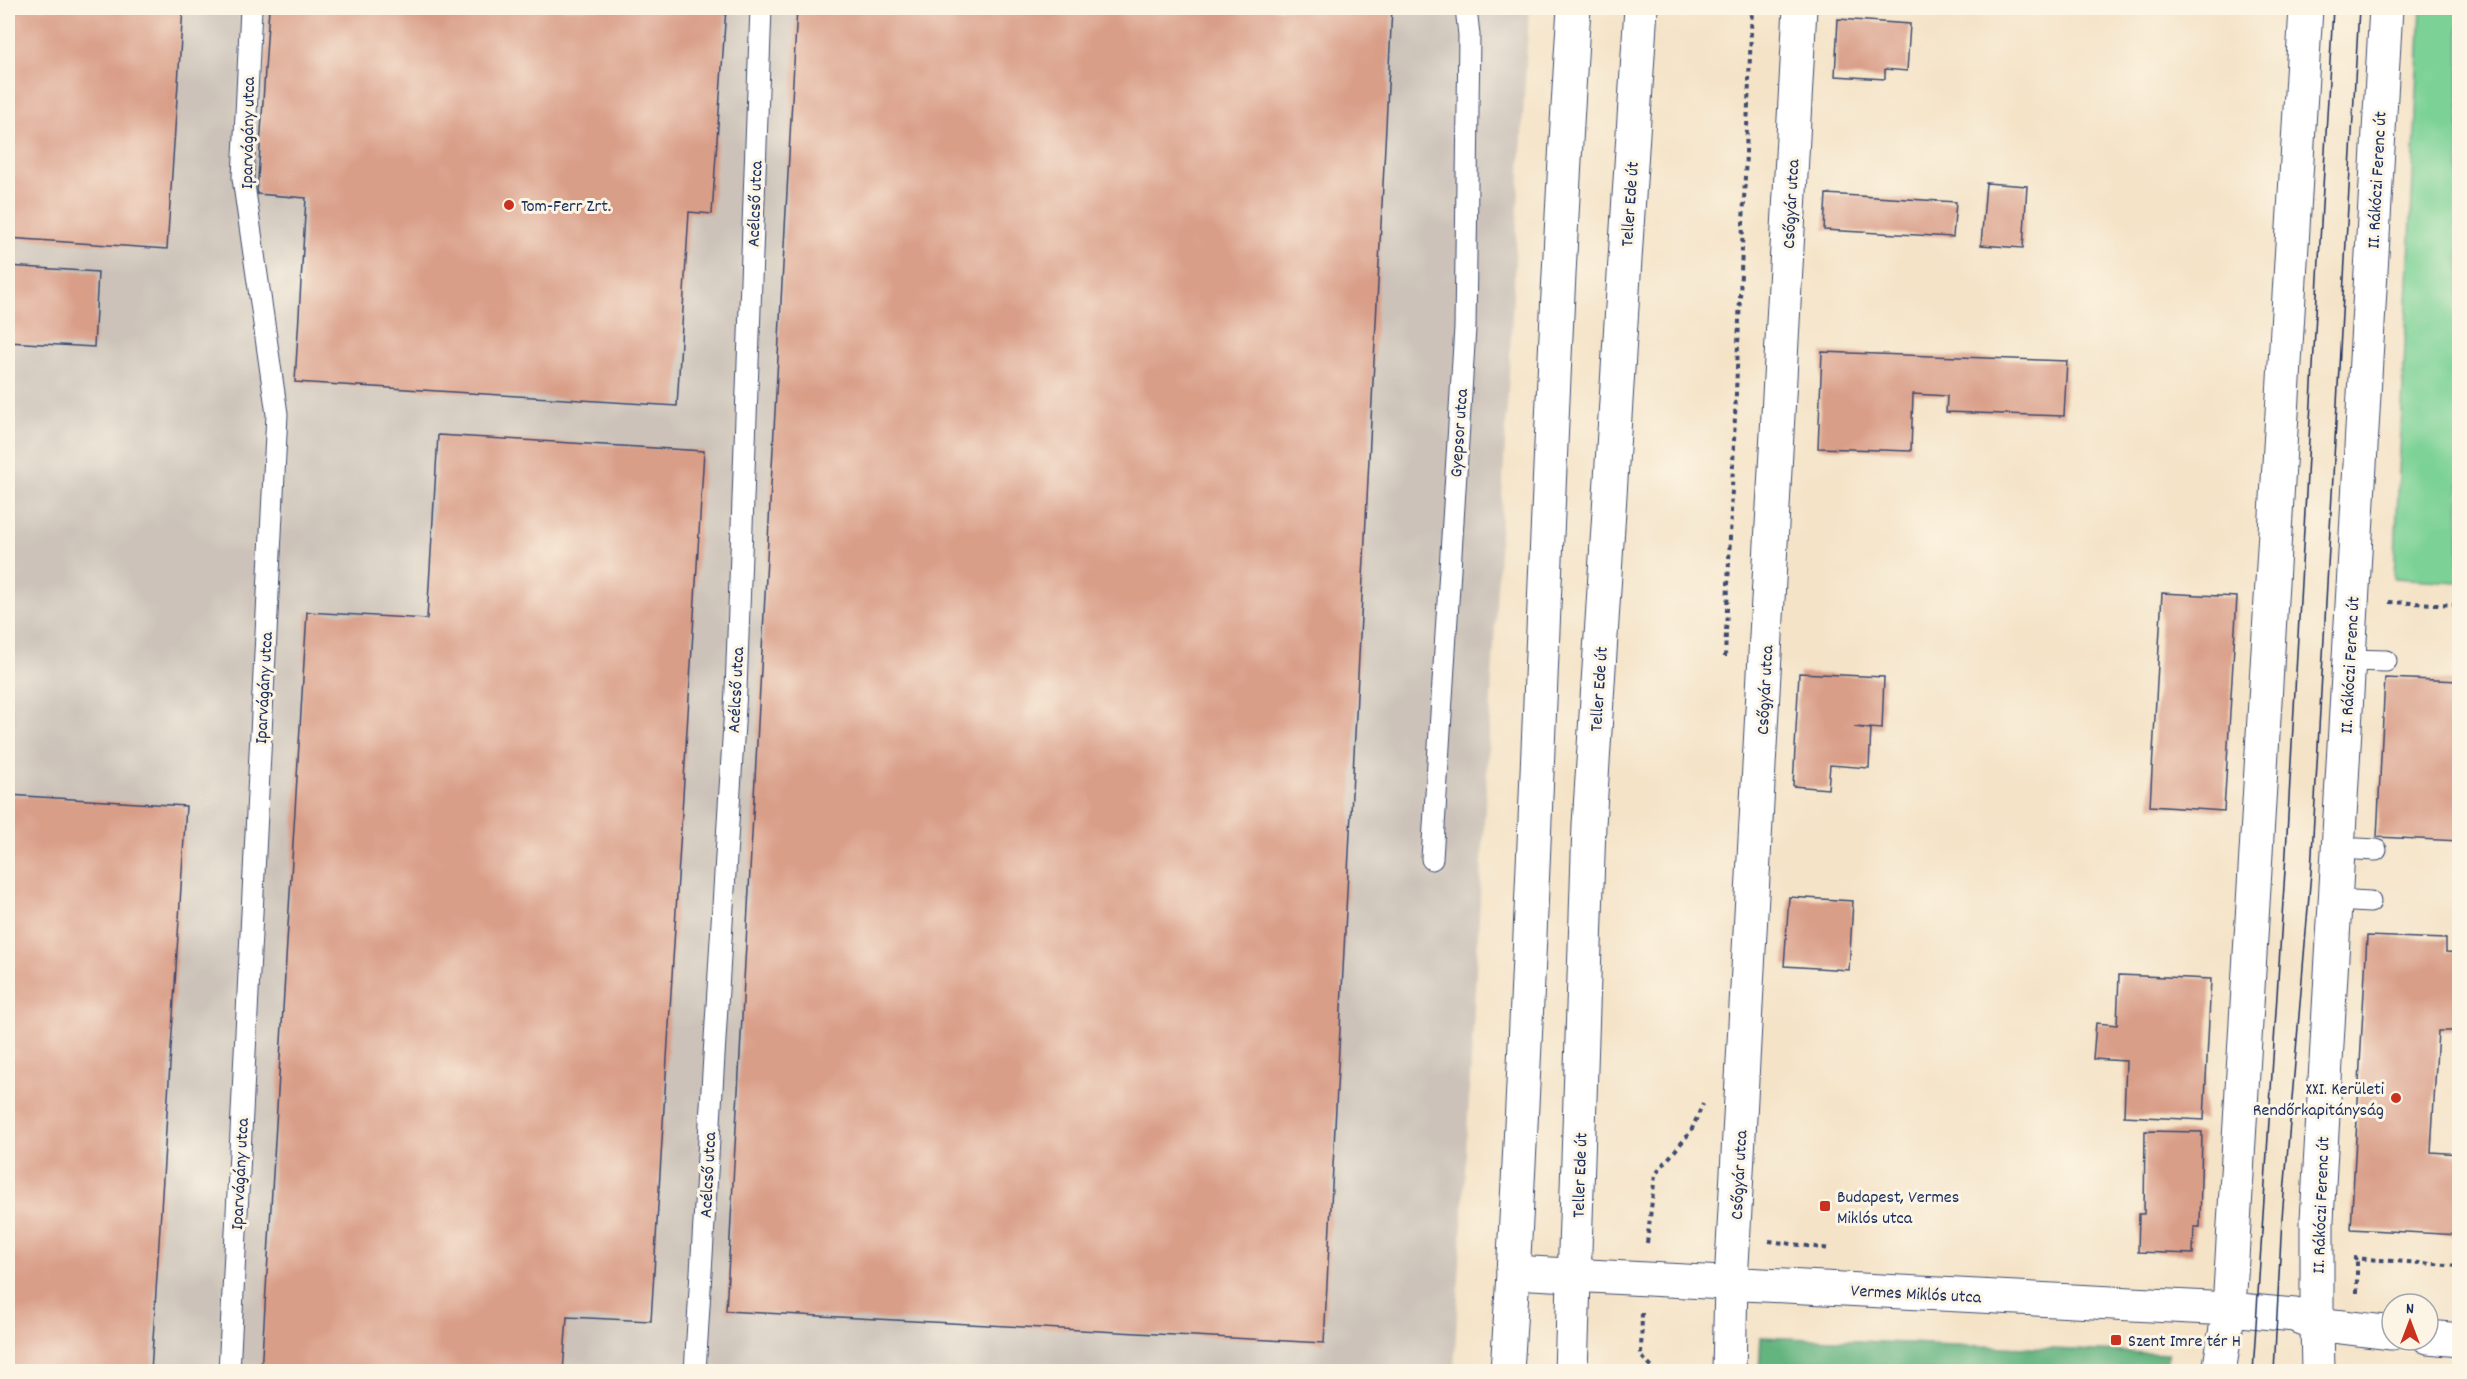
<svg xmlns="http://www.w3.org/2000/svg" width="2467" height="1379" viewBox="0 0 2467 1379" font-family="Dekko,sans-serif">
	<rect width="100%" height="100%" fill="#fcf5e5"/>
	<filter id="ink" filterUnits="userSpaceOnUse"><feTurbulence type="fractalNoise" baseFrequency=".0167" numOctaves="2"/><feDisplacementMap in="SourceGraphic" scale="12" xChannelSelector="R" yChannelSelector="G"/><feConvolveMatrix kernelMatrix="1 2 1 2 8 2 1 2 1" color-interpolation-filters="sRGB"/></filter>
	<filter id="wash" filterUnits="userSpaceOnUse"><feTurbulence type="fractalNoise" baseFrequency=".008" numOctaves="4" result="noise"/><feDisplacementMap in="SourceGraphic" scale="24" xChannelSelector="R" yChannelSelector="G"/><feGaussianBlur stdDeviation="1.35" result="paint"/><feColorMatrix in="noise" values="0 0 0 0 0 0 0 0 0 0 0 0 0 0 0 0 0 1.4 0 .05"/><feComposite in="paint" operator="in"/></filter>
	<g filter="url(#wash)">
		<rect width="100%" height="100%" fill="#f4e3c7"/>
		<path fill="#ccc2b9" d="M8,8H1529L1454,1371H8Z"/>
		<path fill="#7bd296" stroke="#4b807a" stroke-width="1.5" d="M2421,8H2459V582L2394,578Z"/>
		<path fill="#64b47f" stroke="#40726e" stroke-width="1.5" d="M1761,1337L2168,1354L2167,1371H1759Z"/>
		<g id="blocks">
			<path fill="#d99e88" d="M8,8H183L167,249L8,238Z
				M269,8H726L712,214L689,212L677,406L295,382L306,198L257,194Z
				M797,8H1392L1324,1343L726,1311Z
				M1838,19L1910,24L1907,71L1885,69V79L1835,76Z
				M1986,183L2027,186L2023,248L1981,245Z
				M1826,194L1956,202L1953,237L1824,230Z
				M8,266L98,272L94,347L8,342Z
				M1822,352L2067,361L2064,416L1946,412L1947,396L1913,394L1911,451L1818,448Z
				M438,435L704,451L651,1321L567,1317L563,1372H261L307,612L427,619Z
				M2162,593L2237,597L2224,811L2150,806Z
				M1799,673L1884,677L1882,729L1854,727L1871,729L1869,768L1830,765L1828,789L1793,786Z
				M2385,678L2460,681V841L2377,837Z
				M8,795L186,806L151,1372H8Z
				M1789,897L1853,901L1849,970L1784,966Z
				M2367,936L2446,939V952L2460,953V1043H2457V1031H2438L2431,1152L2460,1154V1235L2351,1229Z
				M2119,975L2211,979L2204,1120L2124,1116L2126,1061L2093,1059L2096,1023L2117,1025Z
				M2145,1131L2202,1132L2200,1227H2194L2193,1254L2138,1252L2139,1214H2144Z"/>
		</g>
	</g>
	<g filter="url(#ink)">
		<use href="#blocks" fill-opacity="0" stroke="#3c4a6e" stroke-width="1.5"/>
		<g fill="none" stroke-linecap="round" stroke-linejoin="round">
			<g stroke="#3c4a6e" stroke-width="23">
				<path id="lane" d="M2349,660L2386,661
					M2338,848L2376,850
					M1432,859L1465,328L1469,35L1466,8
					M2335,900L2370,902
					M229,1372L277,414L243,178L251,8
					M695,1372L736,690L761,8"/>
			</g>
			<g stroke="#3c4a6e" stroke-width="35">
				<path id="street" d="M1513,1272L2229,1309L2295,1315L2317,1324V1220L2386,8
					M1729,1372L1731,1283L1800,8
					M2219,1372L2229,1309L2306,8"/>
			</g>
			<g stroke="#3c4a6e" stroke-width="35">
				<path id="secondary" d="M2428,1337L2460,1340
					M1507,1372C1536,917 1545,462 1574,8
					M1571,1372L1589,825L1641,8
					M2318,1372L2317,1324L2392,1333"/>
			</g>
			<path stroke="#3c4a6e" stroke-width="4" stroke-dasharray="4.5 4.5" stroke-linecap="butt" d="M2389,602L2460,605
				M1725,657L1752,8
				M1769,1241L1830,1249
				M1647,1243L1655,1175L1691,1131L1703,1104
				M2353,1258L2460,1266
				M2357,1293V1258
				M1642,1313L1641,1356L1656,1372"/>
			<use href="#lane" stroke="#fff" stroke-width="21"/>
			<use href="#street" stroke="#fff" stroke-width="33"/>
			<use href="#secondary" stroke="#fff" stroke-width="33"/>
			<path stroke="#1b2f5e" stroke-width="1.5" d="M2253,1372L2285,870L2333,8
				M2274,1372L2282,1218L2311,872L2359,8"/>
		</g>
	</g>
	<g fill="#c8321e" stroke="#fcf5e5" stroke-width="2">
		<circle cx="509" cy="205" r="6"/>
		<circle cx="2396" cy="1098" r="6"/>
		<rect x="1819" y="1200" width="12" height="12" rx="3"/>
		<rect x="2110" y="1334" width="12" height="12" rx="3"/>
	</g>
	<g text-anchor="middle" stroke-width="6" stroke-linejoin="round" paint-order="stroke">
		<g font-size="18" fill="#1b2f5e" stroke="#fcf5e5">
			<text transform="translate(247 133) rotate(-89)" y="6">Iparvágány utca</text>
			<text transform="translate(2376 180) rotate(-87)" y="6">II. Rákóczi Ferenc út</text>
			<text transform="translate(754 204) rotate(-88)" y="6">Acélcső utca</text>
			<text transform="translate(1629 204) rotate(-86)" y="6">Teller Ede út</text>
			<text transform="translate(1790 204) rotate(-87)" y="6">Csőgyár utca</text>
			<text transform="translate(1458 433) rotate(-86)" y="6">Gyepsor utca</text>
			<text transform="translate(2349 665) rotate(-87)" y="6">II. Rákóczi Ferenc út</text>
			<text transform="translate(263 688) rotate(-87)" y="6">Iparvágány utca</text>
			<text transform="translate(1598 689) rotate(-86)" y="6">Teller Ede út</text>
			<text transform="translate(735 690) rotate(-87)" y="6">Acélcső utca</text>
			<text transform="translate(1764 690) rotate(-87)" y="6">Csőgyár utca</text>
			<text transform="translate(239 1174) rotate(-87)" y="6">Iparvágány utca</text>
			<text transform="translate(707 1175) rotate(-87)" y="6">Acélcső utca</text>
			<text transform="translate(1579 1175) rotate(-88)" y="6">Teller Ede út</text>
			<text transform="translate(1738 1175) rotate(-87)" y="6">Csőgyár utca</text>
			<text transform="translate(2320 1205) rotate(-88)" y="6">II. Rákóczi Ferenc út</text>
			<text transform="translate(1916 1293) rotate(3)" y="6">Vermes Miklós utca</text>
		</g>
		<g font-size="18" fill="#1b2f5e" stroke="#fcf5e5" text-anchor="start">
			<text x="521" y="211">Tom-Ferr Zrt.</text>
			<text x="2384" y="1094" text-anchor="end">XXI. Kerületi<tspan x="2384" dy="21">Rendőrkapitányság</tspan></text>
			<text x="1837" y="1202">Budapest, Vermes<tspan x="1837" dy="21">Miklós utca</tspan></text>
			<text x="2128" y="1346">Szent Imre tér H</text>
		</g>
	</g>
	<rect width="2467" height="1379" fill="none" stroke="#fcf5e5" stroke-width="30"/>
	<g transform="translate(2410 1322)"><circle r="28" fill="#fcf5e5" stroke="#a2a6af" stroke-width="1.5"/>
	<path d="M0-4.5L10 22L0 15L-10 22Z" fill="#c8321e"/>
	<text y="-9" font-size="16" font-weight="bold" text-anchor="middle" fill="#1b2f5e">N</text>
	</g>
</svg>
